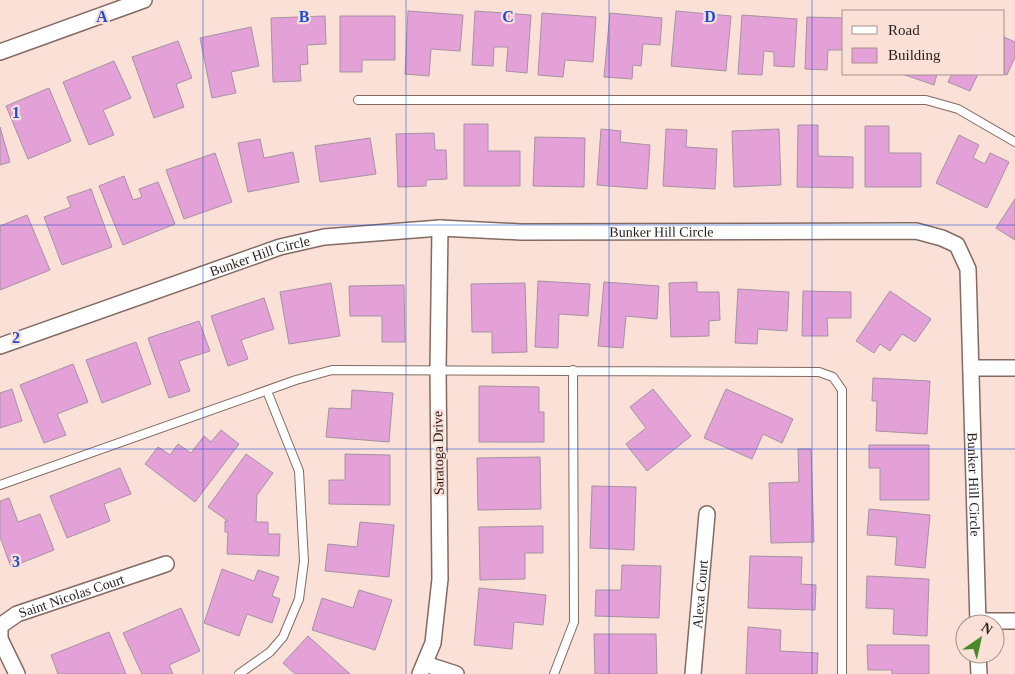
<svg xmlns="http://www.w3.org/2000/svg" width="1015" height="674" viewBox="0 0 1015 674" font-family="'Times New Roman',serif">
	<rect width="100%" height="100%" fill="#fae0d6"/>
	<path fill="#e3a1d8" stroke="#a592a2" d="M408,11L463,15L460,51L431,49L429,76L405,74Z
		M475,11L531,15L527,73L506,71L508,47H494L493,66L472,65Z
		M676,11L731,16L726,71L671,66Z
		M542,13L596,17L593,62L565,60L563,77L538,75Z
		M610,13L662,18L660,45L643,44L641,66L633,65L632,79L604,77Z
		M742,15L797,19L794,67L774,66V52L764,51L762,75L738,74Z
		M325,16L326,44L307,45L308,64L300,65L301,81L273,82L271,18Z
		M340,16H395V60H362V72H340Z
		M807,17L844,18V50H828L827,70L805,69Z
		M251,27L259,66L231,72L236,93L212,98L200,38Z
		M1004,37L1015,42V57L1007,75L1004,74Z
		M178,41L192,78L176,84L184,107L154,118L132,57Z
		M114,61L131,98L103,110L114,135L89,145L63,82Z
		M902,74H937L934,85Z
		M952,74H978L970,91L948,82Z
		M49,88L71,141L28,159L6,106Z
		M464,124H488V151H520V186H464Z
		M798,125H818V156L853,157V188L797,187Z
		M865,126H889V153H921V187H865Z
		M0,127L10,162L0,165Z
		M601,129L621,131L620,142L650,145L647,189L597,185Z
		M666,129L687,130L686,147L717,149L715,189L663,186Z
		M779,129L781,185L734,187L732,131Z
		M434,133L435,150H446L447,179L426,180V186L398,187L396,134Z
		M959,135L979,145L973,158L985,164L990,153L1009,162L987,208L936,183Z
		M535,137L585,138L584,187L533,186Z
		M370,138L376,174L320,182L315,146Z
		M260,139L264,158L293,152L299,182L248,192L238,143Z
		M215,153L232,202L184,219L166,170Z
		M124,176L133,200L142,197L139,189L158,182L175,224L123,245L99,186Z
		M91,189L112,247L62,265L44,217L71,207L67,197Z
		M1015,199V240L996,228Z
		M27,215L50,270L0,290V226Z
		M538,281L590,284L588,316L559,314L558,348L535,347Z
		M604,282L659,286L657,319L626,316L623,348L598,346Z
		M697,282V292H719L720,320L709,321V336L671,337L669,283Z
		M331,283L340,336L289,344L280,292Z
		M525,283L527,352L492,353V332H472L471,284Z
		M404,285L405,342H382V316H350L349,286Z
		M738,289L789,292L787,331L758,329L757,344L735,343Z
		M803,291L851,292V318H827L828,336H802Z
		M890,291L931,319L915,342L902,334L890,351L880,344L874,353L856,341Z
		M264,298L274,329L241,340L248,359L228,366L211,316Z
		M199,321L210,351L179,361L190,391L169,398L148,338Z
		M136,342L151,384L102,403L86,360Z
		M73,364L88,402L57,414L66,435L44,443L20,385Z
		M873,378L930,381L927,434L876,431L877,401H872Z
		M479,386L539,387V412H544V442H479Z
		M12,389L22,421L0,428V393Z
		M653,389L691,436L647,471L626,444L646,428L630,407Z
		M726,389L793,419L782,443L763,434L752,459L704,438Z
		M352,390L393,393L389,442L326,437L329,408L351,409Z
		M221,430L239,444L195,502L145,464L158,447L170,455L178,444L191,453L204,436L211,442Z
		M869,445H929V500H880V468H869Z
		M798,449H811L814,542L771,543L769,483L799,482Z
		M246,454L273,473L257,495L256,522H268V534H280L279,556L227,554L228,532H225V521H228L208,507Z
		M345,454L390,455V505L329,504V480H345Z
		M540,457L541,509L478,510L477,458Z
		M120,468L131,494L104,504L110,521L67,538L50,496Z
		M592,486L636,487L634,550L590,548Z
		M9,498L18,522L40,514L54,550L11,567L0,537V501Z
		M869,509L930,515L925,568L895,565L897,537L867,535Z
		M360,522L394,525L389,577L325,571L328,544L357,547Z
		M543,526V553H525V579L480,580L479,527Z
		M750,556L802,557L801,584L816,585L815,610L748,608Z
		M622,565L661,566L659,618L595,616L596,590H621Z
		M222,569L254,581L258,570L279,577L272,596L280,599L272,623L247,614L239,636L204,623Z
		M867,576L929,579L927,636L893,634L894,609L866,608Z
		M479,588L546,595L543,625L514,622L512,649L474,645Z
		M359,590L392,600L375,650L312,630L322,598L353,608Z
		M181,608L200,651L169,665L173,674H142L123,633Z
		M748,627L781,630L780,651L818,653L817,674H746Z
		M109,632L126,674H58L51,655Z
		M594,634H656L657,674H595Z
		M308,636L350,674H295L283,663Z
		M867,645H929V674H892V670H868Z"/>
	<g fill="none" stroke-linecap="round" stroke-linejoin="round">
		<g stroke="#816b62" stroke-width="10">
			<path id="lane" d="M358,100H926L958,109L1015,142
				M0,485L296,380L332,370L819,372L833,377L842,390V674
				M239,674L270,652L283,637L299,599L304,561L299,471L267,391
				M554,674L574,622L573,370"/>
		</g>
		<g stroke="#816b62" stroke-width="18">
			<g id="street">
				<path d="M0,52L144,0"/>
				<path id="s1" d="M0,346L280,247L324,237L440,228L521,232L916,231L942,238L957,245L968,269L978,624"/>
				<path d="M971,368H1015"/>
				<path d="M978,621H1015"/>
				<path d="M978,654L979,674"/>
				<path d="M425,664L456,674"/>
				<path id="s2" d="M17,674L0,639V626L17,614L166,564"/>
				<path d="M420,674L433,643L440,579L438,370L440,228"/>
				<path id="s3" d="M693,674L707,514"/>
			</g>
		</g>
		<use href="#lane" stroke="#fff" stroke-width="8"/>
		<use href="#street" stroke="#fff" stroke-width="15"/>
	</g>
	<path fill="none" stroke="#1d4ed8" stroke-width="1" stroke-opacity="0.55" d="M203,0V674M406,0V674M609,0V674M812,0V674M0,225H1015M0,449H1015"/>
	<g text-anchor="middle" stroke-width="4.5" stroke-linejoin="round" paint-order="stroke">
		<g font-size="14" fill="#271e1b" stroke="#fae0d6">
			<text dy="5" stroke="none"><textPath href="#s1" startOffset="680">Bunker Hill Circle</textPath></text>
			<text dy="5" stroke="none"><textPath href="#s1" startOffset="275">Bunker Hill Circle</textPath></text>
			<text transform="translate(438 453) rotate(-91)" y="5">Saratoga Drive</text>
			<text dy="5" stroke="none"><textPath href="#s1" startOffset="1220">Bunker Hill Circle</textPath></text>
			<text dy="5" stroke="none"><textPath href="#s3" startOffset="80">Alexa Court</textPath></text>
			<text dy="5" stroke="none"><textPath href="#s2" startOffset="130">Saint Nicolas Court</textPath></text>
		</g>
	</g>
	<g font-size="16" text-anchor="middle" font-weight="bold" fill="#1d4ed8" stroke="#fae0d6" stroke-width="4.5" stroke-linejoin="round" paint-order="stroke">
		<text x="102" y="22">A</text>
		<text x="304" y="22">B</text>
		<text x="508" y="22">C</text>
		<text x="710" y="22">D</text>
		<text x="16" y="118">1</text>
		<text x="16" y="343">2</text>
		<text x="16" y="567">3</text>
	</g>
	<rect x="842" y="10" width="162" height="65" fill="#fae0d6" stroke="#a6928b"/>
	<rect x="852" y="26" width="25" height="8" fill="#ffffff" stroke="#a6928b"/>
	<text x="888" y="35" font-size="15" fill="#271e1b">Road</text>
	<rect x="852" y="48" width="25" height="15" fill="#e3a1d8" stroke="#a6928b"/>
	<text x="888" y="60" font-size="15" fill="#271e1b">Building</text>
	<g transform="translate(980 639) rotate(34)"><circle r="24" fill="#fae0d6" stroke="#a6928b"/>
	<path d="M0-4L9 19L0 12L-9 19Z" fill="#488a2c"/>
	<text y="-8" font-size="14" font-weight="bold" text-anchor="middle" fill="#271e1b">N</text>
	</g>
</svg>
